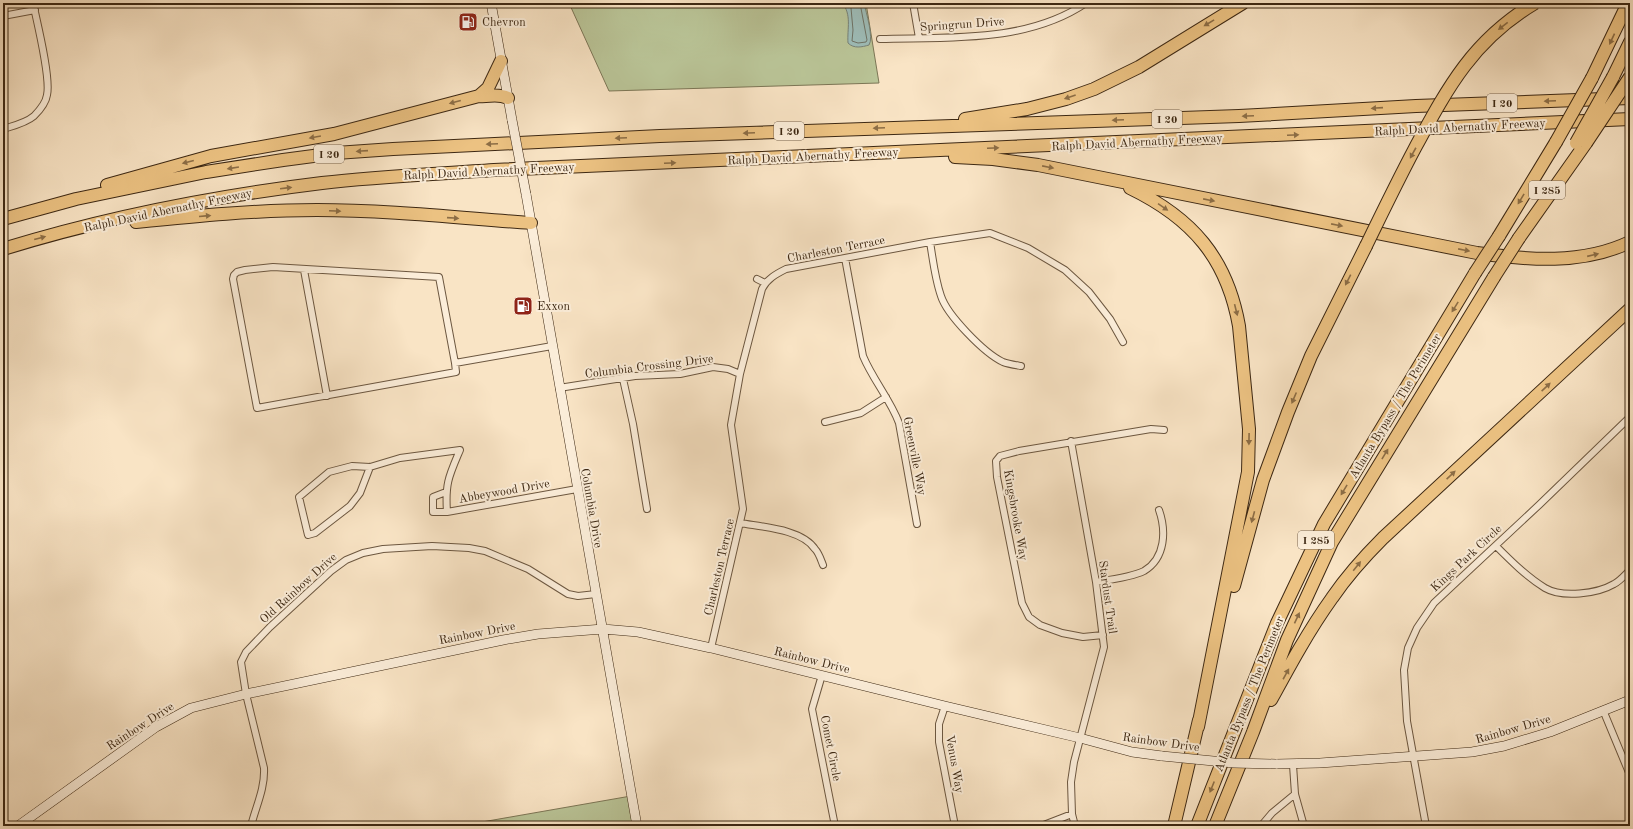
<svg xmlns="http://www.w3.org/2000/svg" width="1633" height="829" viewBox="0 0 1633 829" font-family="'Old Standard TT',serif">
	<rect width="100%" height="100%" fill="#f9e4c5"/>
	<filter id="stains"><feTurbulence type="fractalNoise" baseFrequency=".005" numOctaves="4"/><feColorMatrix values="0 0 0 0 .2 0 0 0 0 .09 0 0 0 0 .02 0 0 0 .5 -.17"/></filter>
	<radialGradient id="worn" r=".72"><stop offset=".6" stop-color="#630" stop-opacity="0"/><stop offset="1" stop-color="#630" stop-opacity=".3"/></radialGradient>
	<path fill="#bac598" stroke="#7c7656" d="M569,3H866L879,83L609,91Z
		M631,796L636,826H459Z"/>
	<path fill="#9ebeba" stroke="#778277" d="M842,3H864C866,12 874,38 869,45C862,47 854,49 848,43C847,29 852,14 842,3Z"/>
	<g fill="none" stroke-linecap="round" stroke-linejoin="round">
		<path stroke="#6e7366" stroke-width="1" d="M848,3L851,8L853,30L852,41L858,43L866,42L867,40L860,3"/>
		<g stroke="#6c5740" stroke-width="8">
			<path id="street" d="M913,3L919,38
				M3,16L35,10
				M880,39C949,37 1027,43 1086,3
				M3,129C13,126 26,123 34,116C39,111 46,102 47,95C51,78 37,22 33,3
				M930,242C933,260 935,279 941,296C947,315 984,353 1003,362C1008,364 1015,365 1021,366
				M845,258L863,356C873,380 890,399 899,423L917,524
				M304,270L327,396
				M757,279L765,283
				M455,363L456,372L257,408L233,279L234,275L237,272L245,270L273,267L439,277L455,363L552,346
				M623,379L633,424L647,509
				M559,388L635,376L680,374L713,367L728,369L740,374
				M825,422L861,413L886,397
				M1071,441L1096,582L1104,647L1074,762L1071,782L1072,814L1075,826
				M370,467L360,493L350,506L315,533L308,535L299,497L329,472L352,466L370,467L400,458L460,450C449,476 445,483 447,512L577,489
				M446,492L433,497V512H447
				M740,523C762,527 802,529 815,549C819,553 821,560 823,565
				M1496,546C1511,561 1527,577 1545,588C1562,598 1597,594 1614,584C1620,581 1625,575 1630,570
				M1096,582C1109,580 1132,577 1144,571C1166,558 1166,530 1159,510
				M1103,635L1083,637L1062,633L1040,625L1029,617L1022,603L997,477L996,461L1000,456L1019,451L1151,429L1164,430
				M711,648L743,509L731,425L740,374L762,289C767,279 776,274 786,269L930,242L990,233L1028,248L1065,270L1089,292L1110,319L1123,342
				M822,675L812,709L835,826
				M945,706L939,724V742L955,826
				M1603,710L1630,775
				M1293,765L1295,794L1304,826
				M251,826C256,806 265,789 264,768L246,694L241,662L246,652L270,627L331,571L346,560L363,553L383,549L432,546L469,548L485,551L528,569L568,594L578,596L596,594
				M1041,826L1072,814
				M1261,826L1272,813L1295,794
				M1426,826L1407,721L1404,670L1408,648L1417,628L1434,603L1539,505L1630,417"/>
		</g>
		<g stroke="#3d2813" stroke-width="10">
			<path id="secondary" d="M491,3L512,120
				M526,194L637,826
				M1276,764L1320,763L1472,752L1504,746L1550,732L1630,700
				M18,826L156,727L191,708L246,694L503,640L538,634L603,629L638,632L711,648L945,706L1080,738L1132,752L1162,756"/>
		</g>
		<g stroke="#3d2813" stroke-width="14">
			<path id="highway" d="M1613,77L1630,42
				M1592,78L1628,3
				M479,96C490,97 497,93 508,98
				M965,119L1027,109L1066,99L1094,89L1139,67L1243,3
				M955,157L993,159L1038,165L1477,253C1528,260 1582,265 1630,242
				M107,185L211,156L334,134L479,96L488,88L501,61
				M1130,188C1192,218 1227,258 1239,326L1249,429L1248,472L1198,727
				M3,219L76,199L206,172L283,160L336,153L393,149L660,136L1239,116L1416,106L1630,98
				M136,222C196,216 256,210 317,210C387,210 461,218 531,223
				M1499,236L1556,142
				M1519,238L1586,143
				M3,249C107,217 215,196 322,183C379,176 437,174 494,170L1630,119
				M1234,586L1263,480L1288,412L1311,356L1366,246
				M1271,700C1290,665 1309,630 1332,598C1347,576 1365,556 1383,538L1630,309
				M1174,826L1199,720
				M1197,826L1277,623L1324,524L1475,273
				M1215,826L1253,732L1287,640L1332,542L1494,277"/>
		</g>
		<use href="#street" stroke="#fbedd9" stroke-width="6"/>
		<use href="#secondary" stroke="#fbedd9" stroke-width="9"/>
		<use href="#highway" stroke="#ecc282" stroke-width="12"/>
		<g stroke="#3d2813" stroke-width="10" stroke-linecap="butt">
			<path id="secondary-bridge" d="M512,120L526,194
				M1162,756L1234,763L1276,764"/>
		</g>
		<g stroke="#3d2813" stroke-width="14" stroke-linecap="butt">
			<path id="highway-bridge" d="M1556,142L1592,78
				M1576,143L1613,77
				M1586,143L1630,77
				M1366,246C1382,213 1398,180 1415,148C1448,87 1473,40 1535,3
				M1475,273L1499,236
				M1494,277L1519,238"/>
		</g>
		<use href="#secondary-bridge" stroke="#fbedd9" stroke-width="9"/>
		<use href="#highway-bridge" stroke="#ecc282" stroke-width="12"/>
	</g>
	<defs><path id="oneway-solid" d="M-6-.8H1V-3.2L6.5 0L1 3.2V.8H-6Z"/></defs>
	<g fill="#8c6d45">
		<use href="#oneway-solid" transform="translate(1209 23) rotate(149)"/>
		<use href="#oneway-solid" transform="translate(1503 26) rotate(142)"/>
		<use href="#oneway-solid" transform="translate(1612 39) rotate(115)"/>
		<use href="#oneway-solid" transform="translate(1070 97) rotate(161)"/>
		<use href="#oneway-solid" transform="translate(1550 101) rotate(178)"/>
		<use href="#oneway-solid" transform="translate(455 102) rotate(165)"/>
		<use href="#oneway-solid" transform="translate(1377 108) rotate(176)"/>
		<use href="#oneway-solid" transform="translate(1248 116) rotate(177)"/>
		<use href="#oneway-solid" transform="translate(1118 120) rotate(178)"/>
		<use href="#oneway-solid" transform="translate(879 128) rotate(178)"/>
		<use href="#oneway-solid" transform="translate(749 133) rotate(178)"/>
		<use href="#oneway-solid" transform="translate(1293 135) rotate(-3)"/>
		<use href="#oneway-solid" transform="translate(315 137) rotate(170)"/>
		<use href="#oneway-solid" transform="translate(621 138) rotate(177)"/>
		<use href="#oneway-solid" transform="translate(492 144) rotate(177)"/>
		<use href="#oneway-solid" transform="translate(993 148) rotate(-3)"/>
		<use href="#oneway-solid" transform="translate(362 151) rotate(176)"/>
		<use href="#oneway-solid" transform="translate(1413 153) rotate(119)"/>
		<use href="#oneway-solid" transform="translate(188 162) rotate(166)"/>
		<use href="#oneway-solid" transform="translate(670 163) rotate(-3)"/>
		<use href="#oneway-solid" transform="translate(1048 167) rotate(11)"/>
		<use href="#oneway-solid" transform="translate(233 168) rotate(171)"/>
		<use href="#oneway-solid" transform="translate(286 188) rotate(-7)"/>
		<use href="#oneway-solid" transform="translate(1521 199) rotate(121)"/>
		<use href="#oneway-solid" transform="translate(1209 200) rotate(11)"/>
		<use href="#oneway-solid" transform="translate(1163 207) rotate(34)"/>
		<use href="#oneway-solid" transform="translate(335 211) rotate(3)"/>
		<use href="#oneway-solid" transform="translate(205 216) rotate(-5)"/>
		<use href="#oneway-solid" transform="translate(453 218) rotate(4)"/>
		<use href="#oneway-solid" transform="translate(1337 225) rotate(11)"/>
		<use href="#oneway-solid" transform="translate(40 238) rotate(-15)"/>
		<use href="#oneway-solid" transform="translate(1464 250) rotate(11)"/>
		<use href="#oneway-solid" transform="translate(1593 255) rotate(-13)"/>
		<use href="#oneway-solid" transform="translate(1348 280) rotate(117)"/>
		<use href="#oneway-solid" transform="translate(1455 307) rotate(122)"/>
		<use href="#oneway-solid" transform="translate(1236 310) rotate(76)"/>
		<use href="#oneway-solid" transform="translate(1546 387) rotate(-43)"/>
		<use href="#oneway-solid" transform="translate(1294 398) rotate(113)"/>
		<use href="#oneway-solid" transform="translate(1249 439) rotate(91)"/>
		<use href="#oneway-solid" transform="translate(1385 454) rotate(-59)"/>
		<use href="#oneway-solid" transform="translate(1451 475) rotate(-43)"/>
		<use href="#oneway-solid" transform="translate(1344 490) rotate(121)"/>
		<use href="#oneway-solid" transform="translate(1253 517) rotate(105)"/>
		<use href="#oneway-solid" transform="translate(1357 566) rotate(-51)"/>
		<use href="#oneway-solid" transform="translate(1297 618) rotate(-65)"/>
		<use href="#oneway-solid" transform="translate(1286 674) rotate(-61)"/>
		<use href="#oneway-solid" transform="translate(1212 787) rotate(112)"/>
	</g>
	<defs>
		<g id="fuel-square" transform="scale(1)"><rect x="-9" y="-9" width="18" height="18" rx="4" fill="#8f2418" stroke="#fbedd9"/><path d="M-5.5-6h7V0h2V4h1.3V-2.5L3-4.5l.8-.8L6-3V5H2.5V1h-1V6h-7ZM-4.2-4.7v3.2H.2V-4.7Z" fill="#fff"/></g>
	</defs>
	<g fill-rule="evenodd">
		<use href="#fuel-square" x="468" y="22"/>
		<use href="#fuel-square" x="523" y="306"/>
	</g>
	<g text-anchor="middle" stroke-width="4" stroke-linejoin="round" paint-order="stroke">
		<g fill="#fbedd9" stroke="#76634e" stroke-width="1">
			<rect x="1487" y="94" width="30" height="18" rx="3"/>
			<rect x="1152" y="110" width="30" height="18" rx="3"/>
			<rect x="774" y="122" width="30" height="18" rx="3"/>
			<rect x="314" y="145" width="30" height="18" rx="3"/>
			<rect x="1529" y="181" width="36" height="18" rx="3"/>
			<rect x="1298" y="531" width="36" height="18" rx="3"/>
		</g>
		<g font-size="11" font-weight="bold" fill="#3d2813">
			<text x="1502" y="107">I 20</text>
			<text x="1167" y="123">I 20</text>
			<text x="789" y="135">I 20</text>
			<text x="329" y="158">I 20</text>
			<text x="1547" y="194">I 285</text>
			<text x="1316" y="544">I 285</text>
		</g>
		<g font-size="12" fill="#3d2813" stroke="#fbedd9" text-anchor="start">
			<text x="482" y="26">Chevron</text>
			<text x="537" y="310">Exxon</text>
		</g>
		<g font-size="12" fill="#3d2813" stroke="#fbedd9">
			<text transform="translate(962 24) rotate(-4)" y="4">Springrun Drive</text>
			<text transform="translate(1460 127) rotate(-3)" y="4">Ralph David Abernathy Freeway</text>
			<text transform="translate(1137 142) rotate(-3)" y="4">Ralph David Abernathy Freeway</text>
			<text transform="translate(813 156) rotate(-3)" y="4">Ralph David Abernathy Freeway</text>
			<text transform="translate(489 171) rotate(-3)" y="4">Ralph David Abernathy Freeway</text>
			<text transform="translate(168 210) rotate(-12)" y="4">Ralph David Abernathy Freeway</text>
			<text transform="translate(836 249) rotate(-11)" y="4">Charleston Terrace</text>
			<text transform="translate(649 366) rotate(-7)" y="4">Columbia Crossing Drive</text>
			<text transform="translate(1395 406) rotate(-59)" y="4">Atlanta Bypass / The Perimeter</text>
			<text transform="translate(915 456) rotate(79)" y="4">Greenville Way</text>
			<text transform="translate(504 491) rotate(-10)" y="4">Abbeywood Drive</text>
			<text transform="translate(592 508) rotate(80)" y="4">Columbia Drive</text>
			<text transform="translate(1016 515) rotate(80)" y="4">Kingsbrooke Way</text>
			<text transform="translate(1466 558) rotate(-43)" y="4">Kings Park Circle</text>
			<text transform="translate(719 567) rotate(-77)" y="4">Charleston Terrace</text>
			<text transform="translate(298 588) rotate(-42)" y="4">Old Rainbow Drive</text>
			<text transform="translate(1108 597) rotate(82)" y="4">Stardust Trail</text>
			<text transform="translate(477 633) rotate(-11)" y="4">Rainbow Drive</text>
			<text transform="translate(812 660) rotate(14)" y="4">Rainbow Drive</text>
			<text transform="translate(1249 694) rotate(-68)" y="4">Atlanta Bypass / The Perimeter</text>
			<text transform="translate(140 726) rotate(-33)" y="4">Rainbow Drive</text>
			<text transform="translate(1513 729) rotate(-16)" y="4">Rainbow Drive</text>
			<text transform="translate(1161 742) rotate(8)" y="4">Rainbow Drive</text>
			<text transform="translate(831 748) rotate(79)" y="4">Comet Circle</text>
			<text transform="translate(955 764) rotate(80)" y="4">Venus Way</text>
		</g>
	</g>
	<rect width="1633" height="829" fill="none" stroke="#f9e4c5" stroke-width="16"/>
	<rect x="4" y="4" width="1625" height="821" fill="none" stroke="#3d2813" stroke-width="2"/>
	<rect x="8" y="8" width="1617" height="813" fill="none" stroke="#3d2813"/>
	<rect width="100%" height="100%" filter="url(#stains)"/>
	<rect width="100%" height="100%" fill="url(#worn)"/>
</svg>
